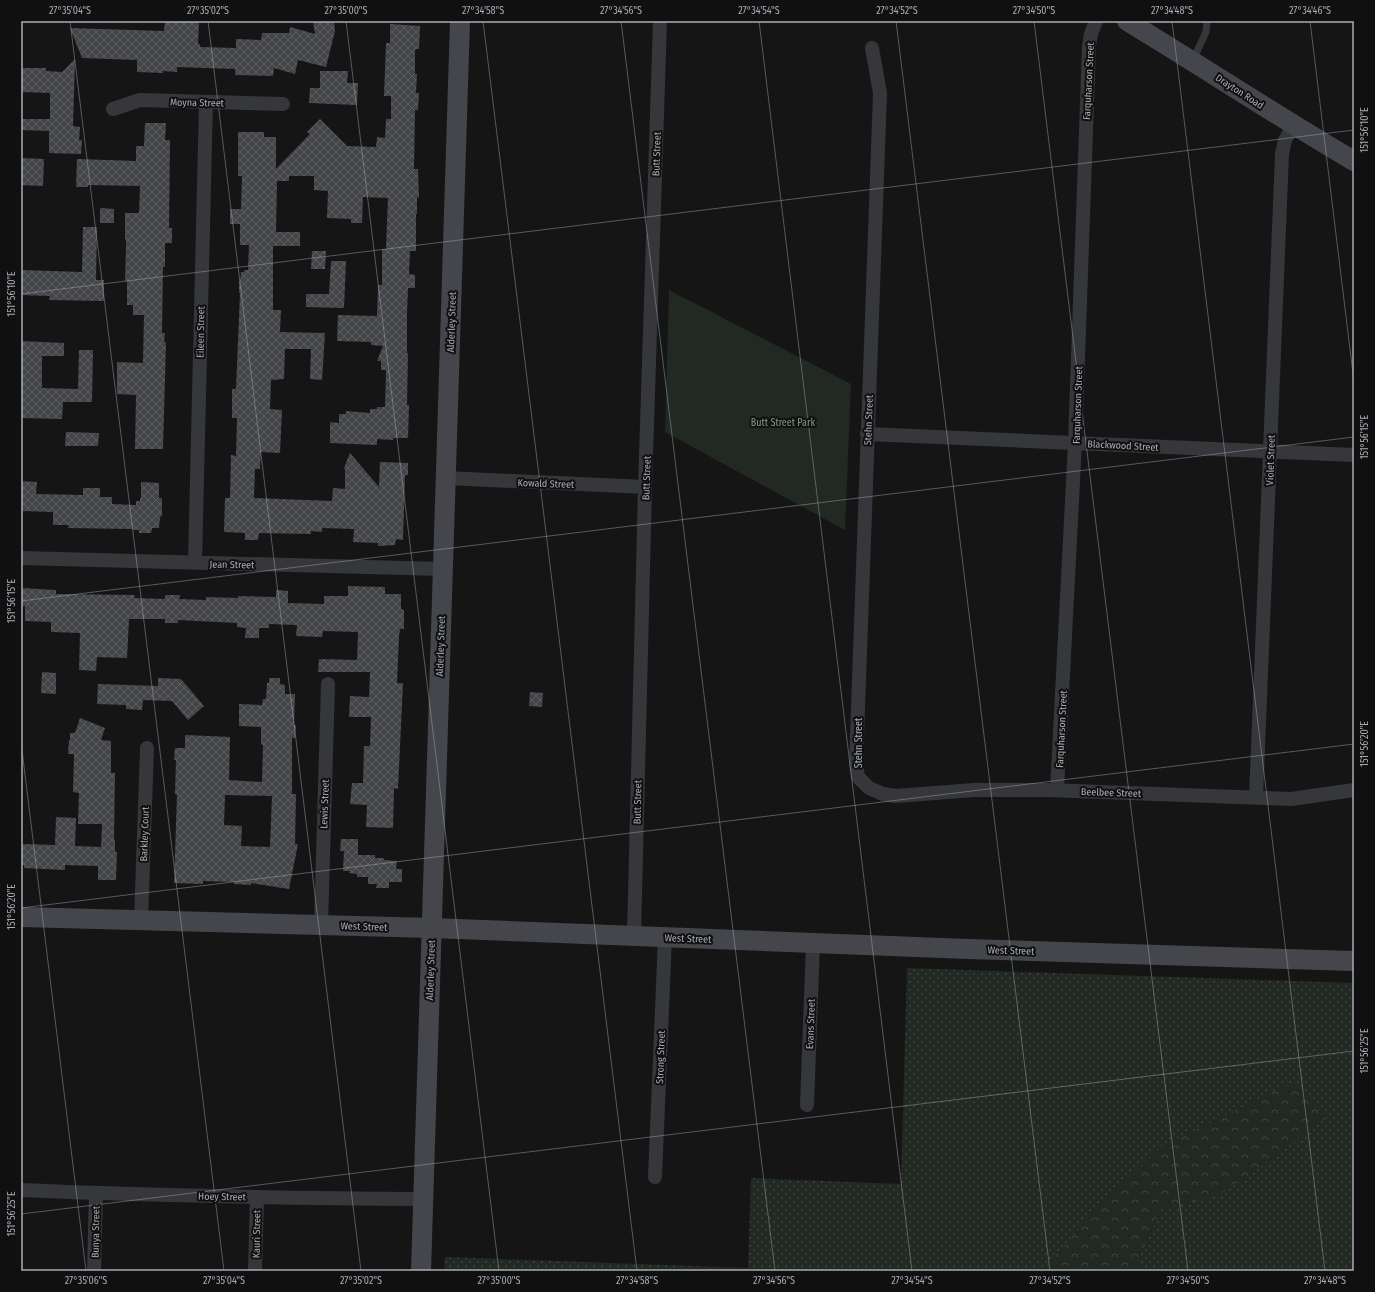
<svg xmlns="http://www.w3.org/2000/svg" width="1375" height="1292" viewBox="0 0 1375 1292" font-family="'Fira Sans Condensed',sans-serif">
	<defs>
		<pattern id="grass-dots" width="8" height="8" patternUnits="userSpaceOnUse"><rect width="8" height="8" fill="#222822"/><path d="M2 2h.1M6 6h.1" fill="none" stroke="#3f4440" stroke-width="1.8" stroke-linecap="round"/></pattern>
		<pattern id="forest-crowns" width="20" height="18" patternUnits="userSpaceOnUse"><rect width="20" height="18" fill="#222822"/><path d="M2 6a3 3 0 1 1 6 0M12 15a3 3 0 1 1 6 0" fill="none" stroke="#3f4440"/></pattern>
		<pattern id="building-cross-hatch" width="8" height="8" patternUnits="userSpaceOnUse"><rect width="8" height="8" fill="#444549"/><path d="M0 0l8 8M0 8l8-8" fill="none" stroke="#5c5d61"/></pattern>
	</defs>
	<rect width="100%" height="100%" fill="#151516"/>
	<path fill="url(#grass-dots)" d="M907,968L1354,983V1271H444L445,1257L748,1268L751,1178L901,1184Z"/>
	<path fill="url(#forest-crowns)" d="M1293,1082L1326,1118L1259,1168L1217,1196L1162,1209L1138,1261L1141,1271H1042L1094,1212L1162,1146Z"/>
	<path fill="#222822" d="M669,290L851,384L845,530L665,432Z"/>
	<path fill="url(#building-cross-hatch)" fill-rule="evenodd" d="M165,21H199L198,44H200V47L236,48V39L261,40L262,33H289L290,27L315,34L313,21H334L335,31L326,67L298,60L295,74L274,68L273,76L235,75V69L177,67V72L163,71V73L137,72V60L82,58L70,28L164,31Z
		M390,24L420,26L419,49H416L415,51V74H417L416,93H419L418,110H415L414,169H418L419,198L417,197V214H416V251H410L409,274L415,275V288H408L407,314V353H408L407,405H409L408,438H393V440L377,439V445L330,443V422L339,423V414H346V411L370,413V409H377V407H385L386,370H381V361H377L383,346L371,345V342L337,341L338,315L377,316L378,285H382V249H386L388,198L363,197L362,223H351V219L327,218L328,191L314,190V176H289V181H277L276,232H300V246H273V310H281L280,332L325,333L322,380L310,379L311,349H285L284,379L271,380L270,409L282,410L280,453L261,452L260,469H255L254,498L332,501L333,488L345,489V470L344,468L350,453L379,487L380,462L408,463V475H405L403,540L396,539L395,545L378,546V543L353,542L354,529L322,528V532L311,531V534L259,533L258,540H245V533L224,532L225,498H230L231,455L236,456L237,418H232V389H236L240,293H239V281H240L241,272H244V270H248L249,245H240V224H230V209H241L242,176H238V132H264V137H276V169L310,134L307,132L320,119L347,146L376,147L377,137L385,138L386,119H391V96H384L386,43H390Z
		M75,59L73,126L80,127L79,140H82L81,154L49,153V131L21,130V119H50V93L21,92V68H46V71L62,72Z
		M320,71H348L347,83H358L357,105L309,103L310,88H320Z
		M145,123H166L165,140H170L169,228H172V243H165V267H163L162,333H165L164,342H166L163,449H135L136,395L117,394V362L143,363L144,315H133V305H127V281H125L126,245V240L125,239V213H139L140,186L88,185V187H76L77,159L136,161V146H144Z
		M21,158L44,159L43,186L21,185Z
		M100,208L114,209V223H100Z
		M83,227H97L96,280H104V301L49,300L50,296L21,295V270L82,272Z
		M312,251H326L325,269H311Z
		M331,261H346L344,308L306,307V294H329Z
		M21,341L64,343V356H42V388L78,389L79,350H93L92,402H63L62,419L21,418Z
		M66,432L99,433L98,446H65Z
		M21,481L37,482L36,494L83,495V488H100V497H112V504L136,505V501H140V498H141V482L159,483V498H162V516L160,517L159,528H152L151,533H139V530H133V529L68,528L69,525H53V512L21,511Z
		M348,586L385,587V594H401V609L404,610V629H400L399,636L397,683H403L398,789L394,788L393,828L366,827L367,805L350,804L352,783H363L364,746H370L371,717H349L350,696L369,697L370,672H318L319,659L357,660L358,632L323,631L322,637L296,636L297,625L269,624V628H259V638H245L246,628L237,627V623L178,620V623H165V619H129L127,658L97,657L96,671L79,670L80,633L51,632V622L25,621V606H21V588L56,590V594L135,595L134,598L165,599V595H180L179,599L206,600V597L238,598V596L276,597V590L288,591V603L324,604V596H348Z
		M42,672L56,673V694L41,693Z
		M158,678L181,679L204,706L188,720L172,701L143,700L142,710L126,709V705L97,704L98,684L158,686Z
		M269,678H280V684L285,685V694H295L294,725H296L295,738H292V794H296L295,844H298L289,889L251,883V885L234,884V882L203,881V884L174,883L177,795L175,794L176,760H174L175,748H185V735L230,737L229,780L262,782L263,745L261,744V727L239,726V704L262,705L263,699H266L267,683H269ZM225,795L272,796L270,847L241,846L242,826L224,825Z
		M530,692L543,693L542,707L529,706Z
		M80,718L105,728L101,740L111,741V773H115L114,840H115V852H117L116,880H98V866L65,865V870L24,868V865H21V844L55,845L56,817L76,818L75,846L101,847L102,824H78L79,793L73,792L74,754H68L69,740H70V733H75Z
		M341,839H358V855H375V858H384V860L397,861L396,869H402V882H389V888H376L377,884H368V877H357V874L349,873L350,871H343L344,851H340Z"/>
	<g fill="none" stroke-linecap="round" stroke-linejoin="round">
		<path stroke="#36373b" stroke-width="7" d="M1193,60L1206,32L1207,21"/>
		<path stroke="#36373b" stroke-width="14" d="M872,48L880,93L856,764L858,777L869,788L883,794L896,796L974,790H1047L1291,799L1354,790
			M113,109L140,100L283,104
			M867,434L1354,455
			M446,478L645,487
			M21,558L442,569
			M195,563L206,102
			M1057,790L1075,443L1089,46L1091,34L1096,21
			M1256,797L1282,154L1285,140L1294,125
			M141,920L147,748
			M321,925L328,684
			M634,936L645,487L660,21
			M807,1105L813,943
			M655,1177L665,937
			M21,1190C155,1196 289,1198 423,1199
			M94,1271L96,1193
			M255,1271L257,1197"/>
		<path stroke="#45464b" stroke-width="20" d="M1127,21C1203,67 1277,116 1354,161
			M21,917L431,928L968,949L1354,961
			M421,1271L460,21"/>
	</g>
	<path fill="none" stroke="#a8adb5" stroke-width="1" stroke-opacity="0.45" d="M70,21L224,1271M208,21L361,1271M346,21L499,1271M483,21L637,1271M621,21L775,1271M759,21L912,1271M896,21L1050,1271M1034,21L1188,1271M1172,21L1325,1271M1310,21L1354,382M21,294L1354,130M21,601L1354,437M21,742L86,1271M21,908L1354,744M21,1214L1354,1051"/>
	<g text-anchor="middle" stroke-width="4" stroke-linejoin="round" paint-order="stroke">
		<g font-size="10" fill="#a8adb5" stroke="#101011">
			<text transform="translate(1088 81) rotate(-87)" y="4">Farquharson Street</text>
			<text transform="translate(1240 91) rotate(33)" y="4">Drayton Road</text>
			<text transform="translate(197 102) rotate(1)" y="4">Moyna Street</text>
			<text transform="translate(656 154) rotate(-88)" y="4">Butt Street</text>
			<text transform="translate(451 322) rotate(-88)" y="4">Alderley Street</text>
			<text transform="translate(200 332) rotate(-89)" y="4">Eileen Street</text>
			<text transform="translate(1077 405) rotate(-88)" y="4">Farquharson Street</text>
			<text transform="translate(868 420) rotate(-88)" y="4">Stehn Street</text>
			<text transform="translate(1123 445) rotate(3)" y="4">Blackwood Street</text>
			<text transform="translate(1270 460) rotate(-88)" y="4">Violet Street</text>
			<text transform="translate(646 478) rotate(-88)" y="4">Butt Street</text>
			<text transform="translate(546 483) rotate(2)" y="4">Kowald Street</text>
			<text transform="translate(232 564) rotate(1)" y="4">Jean Street</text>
			<text transform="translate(440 646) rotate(-88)" y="4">Alderley Street</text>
			<text transform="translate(1061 729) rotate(-87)" y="4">Farquharson Street</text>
			<text transform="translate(858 743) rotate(-90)" y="4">Stehn Street</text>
			<text transform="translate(1111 792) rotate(2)" y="4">Beelbee Street</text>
			<text transform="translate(637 802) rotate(-89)" y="4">Butt Street</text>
			<text transform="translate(324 804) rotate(-88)" y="4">Lewis Street</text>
			<text transform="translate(144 834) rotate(-88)" y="4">Barkley Court</text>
			<text transform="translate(364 926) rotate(2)" y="4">West Street</text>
			<text transform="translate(688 938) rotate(2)" y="4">West Street</text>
			<text transform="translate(1011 950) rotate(2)" y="4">West Street</text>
			<text transform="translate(430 970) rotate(-88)" y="4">Alderley Street</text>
			<text transform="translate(810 1024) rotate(-88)" y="4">Evans Street</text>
			<text transform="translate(660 1057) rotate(-88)" y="4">Strong Street</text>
			<text transform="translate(222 1196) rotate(1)" y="4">Hoey Street</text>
			<text transform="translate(95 1232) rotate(-89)" y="4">Bunya Street</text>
			<text transform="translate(256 1234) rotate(-89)" y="4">Kauri Street</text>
		</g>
		<g font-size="10" fill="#819e82" stroke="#101011">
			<text x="783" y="426">Butt Street Park</text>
		</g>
	</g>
	<rect width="1375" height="1292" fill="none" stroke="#101011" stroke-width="44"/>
	<rect x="22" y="22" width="1331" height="1248" fill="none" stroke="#a8adb5" stroke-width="1.5"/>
	<g font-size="10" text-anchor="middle" fill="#a8adb5">
		<text x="70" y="14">27°35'04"S</text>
		<text x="208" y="14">27°35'02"S</text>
		<text x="346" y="14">27°35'00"S</text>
		<text x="483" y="14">27°34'58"S</text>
		<text x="621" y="14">27°34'56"S</text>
		<text x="759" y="14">27°34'54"S</text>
		<text x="897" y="14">27°34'52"S</text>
		<text x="1034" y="14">27°34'50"S</text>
		<text x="1172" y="14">27°34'48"S</text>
		<text x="1310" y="14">27°34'46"S</text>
		<text transform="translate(1364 130) rotate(-90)" y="4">151°56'10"E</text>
		<text transform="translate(11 294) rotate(-90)" y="4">151°56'10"E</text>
		<text transform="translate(1364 437) rotate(-90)" y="4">151°56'15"E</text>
		<text transform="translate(11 601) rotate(-90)" y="4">151°56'15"E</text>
		<text transform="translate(1364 744) rotate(-90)" y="4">151°56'20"E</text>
		<text transform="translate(11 907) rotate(-90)" y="4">151°56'20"E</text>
		<text transform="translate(1364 1051) rotate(-90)" y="4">151°56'25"E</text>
		<text transform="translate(11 1214) rotate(-90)" y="4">151°56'25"E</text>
		<text x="86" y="1284">27°35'06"S</text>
		<text x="224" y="1284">27°35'04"S</text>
		<text x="361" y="1284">27°35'02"S</text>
		<text x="499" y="1284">27°35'00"S</text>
		<text x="637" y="1284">27°34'58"S</text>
		<text x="774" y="1284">27°34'56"S</text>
		<text x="912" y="1284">27°34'54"S</text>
		<text x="1050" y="1284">27°34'52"S</text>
		<text x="1188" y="1284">27°34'50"S</text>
		<text x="1325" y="1284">27°34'48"S</text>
	</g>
</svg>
